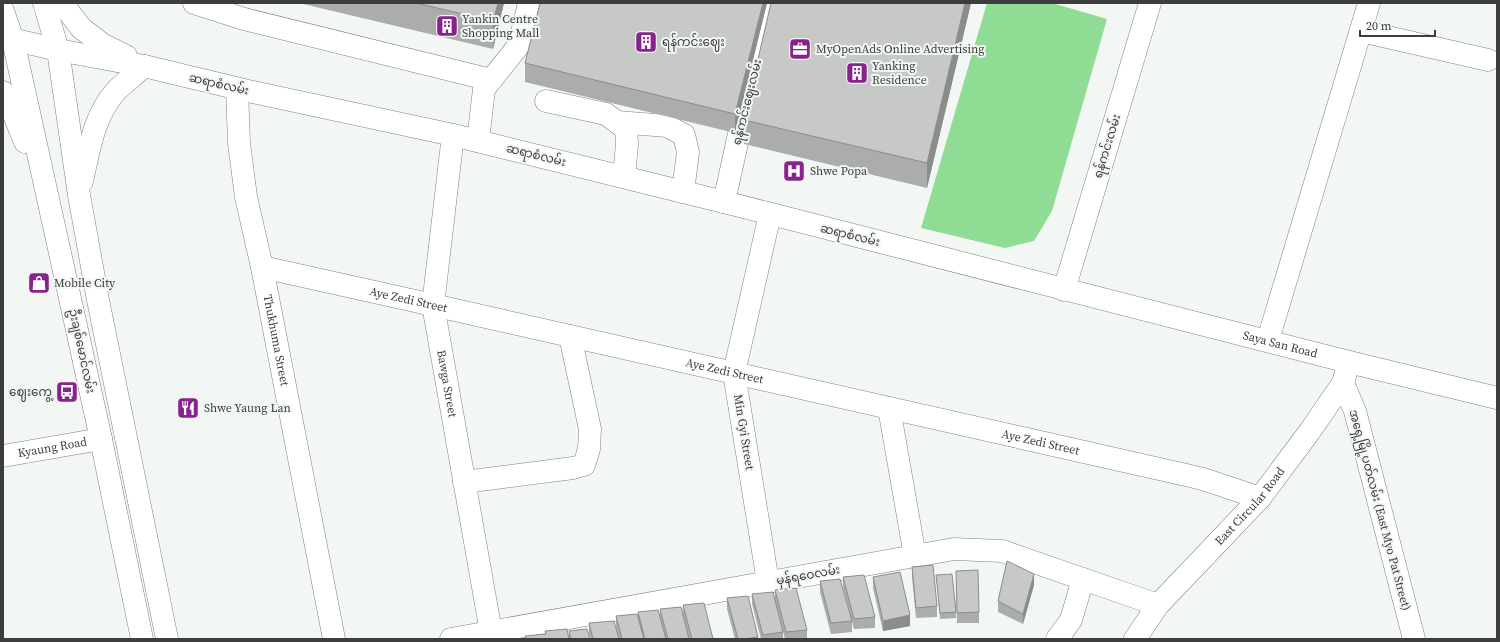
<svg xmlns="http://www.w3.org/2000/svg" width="1500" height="642" viewBox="0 0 1500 642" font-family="'Source Serif 4','Noto Sans Myanmar',serif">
	<rect width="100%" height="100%" fill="#f3f7f3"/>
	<path fill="#8fdc94" d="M987,3H1052L1107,19L1052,211L1034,241L1005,248L921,228Z"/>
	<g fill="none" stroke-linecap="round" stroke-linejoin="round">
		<g stroke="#7f827f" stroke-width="23">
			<g id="minor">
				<path d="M194,3L244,19L491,80"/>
				<path d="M1361,31L1488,60"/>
				<path id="s1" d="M237,89L239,143L246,197L262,267L334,639"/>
				<path d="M546,101L606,114L626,129L627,144L624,177"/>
				<path d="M617,122L667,126L684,135L688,152L683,192"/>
				<path id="s2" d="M453,135L433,305L491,632"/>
				<path d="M478,141L484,89L519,45L529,3"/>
				<path d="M724,202L739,134L771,3"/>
				<path id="s3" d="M262,267L433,305L1186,475L1203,479L1260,498"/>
				<path d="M1268,340L1369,3"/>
				<path d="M1343,383L1355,411L1414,639"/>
				<path d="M889,408L915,556"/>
				<path id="s4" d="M3,456L101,439"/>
				<path d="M464,482L573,468L584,465L589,449L590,429L570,336"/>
				<path d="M768,582L734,373L770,214"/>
				<path d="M451,639L954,549L1002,551L1158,605"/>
				<path d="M1057,639L1071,620L1083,579"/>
				<path id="s5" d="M1135,639L1158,605L1260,498L1310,431L1343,383L1349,362"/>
			</g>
		</g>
		<g stroke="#7f827f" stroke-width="23">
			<g id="major">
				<path d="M44,3L58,50L79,195L98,300L167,639"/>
				<path d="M62,3L81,28L102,44L126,56"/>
				<path d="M3,11L13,40L101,439L142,639"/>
				<path id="s6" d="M3,37L58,50L144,66L248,91L453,135L724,202L1349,362L1497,398"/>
				<path d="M3,92L8,100L25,142"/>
				<path d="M82,181C89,150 94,115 116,91C125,82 135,75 144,66"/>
				<path d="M1064,290L1150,3"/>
			</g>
		</g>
		<use href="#minor" stroke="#fff" stroke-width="22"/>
		<use href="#major" stroke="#fff" stroke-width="22"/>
	</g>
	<path fill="#aaadaa" d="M299,3H504L493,49Z
		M767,3L735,133L525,82V63Z
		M771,3H971L927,188L744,144V120Z
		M912,567L937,606V617L916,618L912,577Z
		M956,571L979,612V623H957Z
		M936,575L956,612V618L940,619Z
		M843,577L875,617V628L854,629L843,587Z
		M873,577L910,626L883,631L873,588Z
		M820,581L852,621V632L831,634L820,592Z
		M1034,585L1023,624L998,612V601Z
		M775,590L807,630V639H785L780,620L783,632V639H761L752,604V594L775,600Z
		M727,598L758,637V639H735L727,609Z
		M683,605L713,639H689L683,615Z
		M660,609L689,639H619L616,627V616H638V612L660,616Z
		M589,623L619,639H591L589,634Z
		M569,631L590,639H569Z"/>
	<path fill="#8b8d8b" d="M498,3H504L493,49V21Z
		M763,3H767L735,133V114Z
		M965,3H971L927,188V163Z
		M1034,574V585L1023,624V614Z
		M910,615V626L883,631V621Z"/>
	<path fill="#c6c9c6" stroke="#8b8d8b" d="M416,3H498L493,21Z
		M540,3H763L735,114L525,63Z
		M771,3H965L927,163L744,120Z
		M1007,561L1034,574L1023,614L998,601Z
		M933,565L937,606L916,608L912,567Z
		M978,570L979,612L957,613L956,571Z
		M900,572L910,615L883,621L873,577Z
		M952,574L956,612L940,613L936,575Z
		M864,575L875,617L854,619L843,577Z
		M840,579L852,621L831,623L820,581Z
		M796,588L807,630L786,632L775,590Z
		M773,592L783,632L763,635L752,594Z
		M748,596L758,637L744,639H738L727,598Z
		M704,603L713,639H692L683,605Z
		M681,607L689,639H668L660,609Z
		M658,610L666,639H645L638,612Z
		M637,614L644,639H622L616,616Z
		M614,621L619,639H593L589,623Z
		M567,629L569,639H526L525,636L546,634L545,631Z
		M587,629L590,639H571L569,631Z"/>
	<defs>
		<g id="building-square" transform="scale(1.15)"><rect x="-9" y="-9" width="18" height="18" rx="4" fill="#87238c" stroke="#f3f7f3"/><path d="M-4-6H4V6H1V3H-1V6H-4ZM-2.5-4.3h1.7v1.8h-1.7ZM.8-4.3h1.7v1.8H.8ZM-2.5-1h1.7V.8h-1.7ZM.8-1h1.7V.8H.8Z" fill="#fff"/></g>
		<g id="office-square" transform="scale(1.15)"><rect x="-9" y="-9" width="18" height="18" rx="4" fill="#87238c" stroke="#f3f7f3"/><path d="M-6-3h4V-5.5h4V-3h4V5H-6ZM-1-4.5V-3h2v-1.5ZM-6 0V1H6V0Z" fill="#fff"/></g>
		<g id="hospital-square" transform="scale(1.15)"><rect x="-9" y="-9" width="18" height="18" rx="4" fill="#87238c" stroke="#f3f7f3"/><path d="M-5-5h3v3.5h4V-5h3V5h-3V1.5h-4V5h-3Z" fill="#fff"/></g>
		<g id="shop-square" transform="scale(1.15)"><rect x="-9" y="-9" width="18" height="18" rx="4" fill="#87238c" stroke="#f3f7f3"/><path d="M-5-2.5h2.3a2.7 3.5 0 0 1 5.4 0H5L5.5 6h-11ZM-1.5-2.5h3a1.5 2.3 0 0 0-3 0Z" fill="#fff"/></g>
		<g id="bus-square" transform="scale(1.15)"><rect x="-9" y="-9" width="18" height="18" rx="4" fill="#87238c" stroke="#f3f7f3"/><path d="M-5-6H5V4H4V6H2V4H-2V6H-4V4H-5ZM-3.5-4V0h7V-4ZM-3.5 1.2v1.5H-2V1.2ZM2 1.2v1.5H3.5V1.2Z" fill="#fff"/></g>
		<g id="restaurant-square" transform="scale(1.15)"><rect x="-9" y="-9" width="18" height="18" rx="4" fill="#87238c" stroke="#f3f7f3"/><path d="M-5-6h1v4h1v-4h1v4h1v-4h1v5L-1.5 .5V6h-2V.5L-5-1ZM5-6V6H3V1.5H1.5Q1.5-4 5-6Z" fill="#fff"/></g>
	</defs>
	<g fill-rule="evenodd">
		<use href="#building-square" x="447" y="26"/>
		<use href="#building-square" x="646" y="42"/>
		<use href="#office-square" x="800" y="49"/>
		<use href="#building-square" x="857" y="73"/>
		<use href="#hospital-square" x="794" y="171"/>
		<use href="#shop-square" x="39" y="283"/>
		<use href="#bus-square" x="67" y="392"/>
		<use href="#restaurant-square" x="188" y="408"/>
	</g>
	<g text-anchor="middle" stroke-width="4" stroke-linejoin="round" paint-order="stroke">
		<g font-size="12" fill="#3c3d3c" stroke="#f3f7f3" text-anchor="start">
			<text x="462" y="23">Yankin Centre<tspan x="462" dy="14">Shopping Mall</tspan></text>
			<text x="662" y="46">ရန်ကင်းဈေး</text>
			<text x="816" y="53">MyOpenAds Online Advertising</text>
			<text x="872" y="70">Yanking<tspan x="872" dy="14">Residence</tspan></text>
			<text x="810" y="175">Shwe Popa</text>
			<text x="54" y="287">Mobile City</text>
			<text x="52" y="396" text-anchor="end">ဈေးကွေ့</text>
			<text x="204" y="412">Shwe Yaung Lan</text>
		</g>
		<g font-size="12" fill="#3c3d3c" stroke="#f3f7f3">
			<text transform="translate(219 84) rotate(13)" y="4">ဆရာစံလမ်း</text>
			<text transform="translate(747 102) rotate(-76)" y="4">ရန်ကင်းဈေးလမ်း</text>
			<text transform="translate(1107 146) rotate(-73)" y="4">ရန်ကင်းလမ်း</text>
			<text transform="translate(536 155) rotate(14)" y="4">ဆရာစံလမ်း</text>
			<text transform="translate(850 235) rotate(14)" y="4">ဆရာစံလမ်း</text>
			<text dy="4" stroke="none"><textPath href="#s3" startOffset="150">Aye Zedi Street</textPath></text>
			<text dy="4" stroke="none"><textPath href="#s1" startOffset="255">Thukhuma Street</textPath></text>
			<text dy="4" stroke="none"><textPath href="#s6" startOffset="1314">Saya San Road</textPath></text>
			<text transform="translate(82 351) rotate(78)" y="4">ဦးချစ်မောင်လမ်း</text>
			<text dy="4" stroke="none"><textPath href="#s3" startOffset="474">Aye Zedi Street</textPath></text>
			<text dy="4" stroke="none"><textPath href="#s2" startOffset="251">Bawga Street</textPath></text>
			<text transform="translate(744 432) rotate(81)" y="4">Min Gyi Street</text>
			<text dy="4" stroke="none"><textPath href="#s3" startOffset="798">Aye Zedi Street</textPath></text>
			<text dy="4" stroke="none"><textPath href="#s4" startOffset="50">Kyaung Road</textPath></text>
			<text dy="4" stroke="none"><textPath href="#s5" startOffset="176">East Circular Road</textPath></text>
			<text transform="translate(1380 510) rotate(75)" y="4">အရှေ့မြို့ပတ်လမ်း (East Myo Pat Street)</text>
			<text transform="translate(808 575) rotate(-10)" y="4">မှန်ရဝေလမ်း</text>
		</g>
	</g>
	<rect width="1500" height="642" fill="none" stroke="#3c3d3c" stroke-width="8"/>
	<path d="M1360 30v6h75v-6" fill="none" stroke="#3c3d3c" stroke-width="2"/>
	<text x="1366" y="30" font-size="12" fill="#3c3d3c" stroke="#f3f7f3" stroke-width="3" paint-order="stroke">20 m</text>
</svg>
